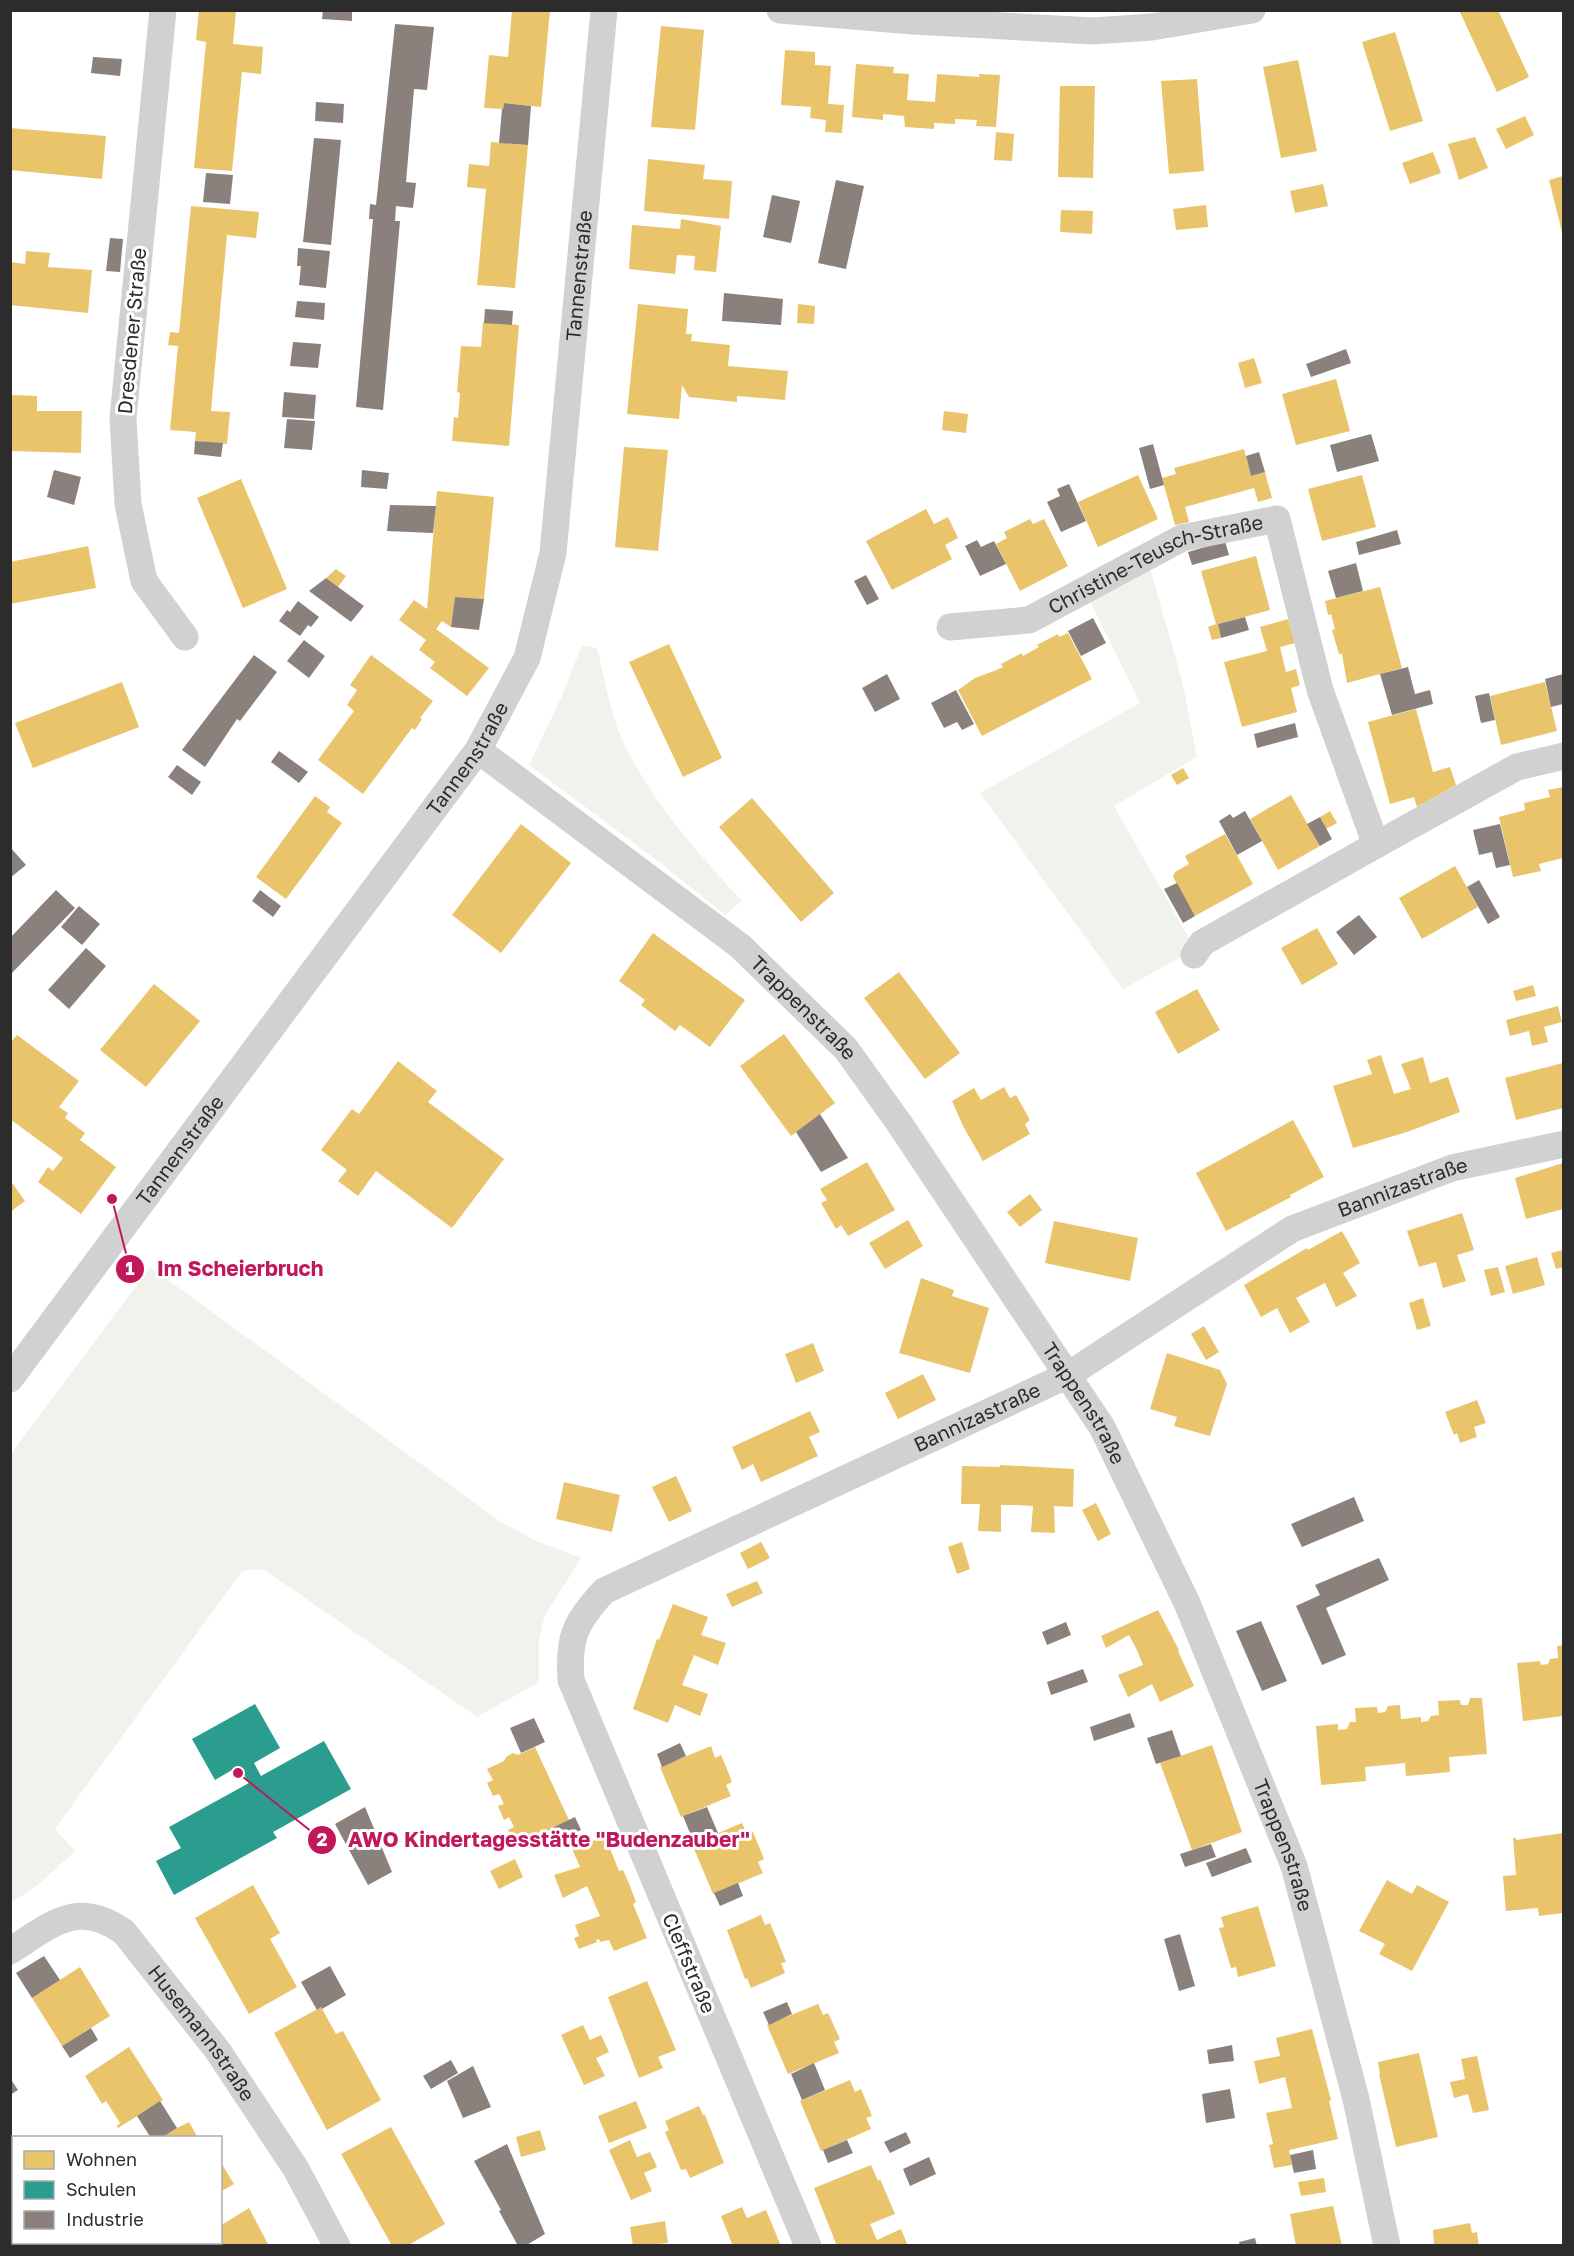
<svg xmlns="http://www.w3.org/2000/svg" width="1574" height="2256" viewBox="0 0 1574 2256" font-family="'Golos Text',sans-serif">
	<rect width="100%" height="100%" fill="#fff"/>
	<path fill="#f0f3eb" d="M1150,568L1182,680L1197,757L1114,806L1195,949L1123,989L980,793L1140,703L1090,601Z
		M582,645L597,648C605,679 610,713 623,742C652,802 698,853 742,901L725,915L663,865L529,765L562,696Z
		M150,1267L501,1522L536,1541L581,1558L544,1617L539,1641V1682L477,1717L266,1571L256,1569L242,1571L55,1829L75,1851L38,1885L11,1903V1454Z"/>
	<path fill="#e9c46a" d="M199,10H236L233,44L263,47L261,74L242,72L232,171L194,168L206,42L196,40Z
		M512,10H550L541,107L504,103L503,109L484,108L489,55L508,57Z
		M1459,10H1498L1529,77L1497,92Z
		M661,26L704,30L695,130L651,127Z
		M1395,32L1423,121L1390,131L1362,42Z
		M785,50L815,52V65L831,66L828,104L844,105L842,133L825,132L826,120L810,118L811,107L781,105Z
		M1298,60L1317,151L1281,158L1263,67Z
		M856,64L894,67L893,73L909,74L907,100L935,102L937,74L979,77V74L1000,75L996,127L976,126L977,120L955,119V124L934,123V129L905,127L904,116L883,114V120L852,117Z
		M1197,79L1204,171L1169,174L1161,81Z
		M1060,86H1095L1093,178L1058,177Z
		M1525,116L1534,135L1506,149L1496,129Z
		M10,128L106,136L102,179L10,170Z
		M996,132L1014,134L1012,161L994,160Z
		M1475,137L1488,168L1459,180L1448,144Z
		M491,142L528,145L515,288L477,285L486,189L467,187L469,164L489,166Z
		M1433,152L1441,173L1410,184L1402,163Z
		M648,159L705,165L703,179L732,181L729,219L644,211Z
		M1563,176V236L1549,180Z
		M1323,184L1328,206L1295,213L1290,191Z
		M1206,205L1208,227L1176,230L1173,209Z
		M191,206L259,212L256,238L227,235L211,411L230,412L227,444L195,441L196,432L170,430L178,346L168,345L170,332L179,333Z
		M1061,210L1093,211L1092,234L1060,232Z
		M681,219L721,226L716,272L694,270L695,256L677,255L675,274L629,269L632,225L680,229Z
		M26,251L50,253L48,267L92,270L88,313L10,305V262L25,264Z
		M638,304L688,309L686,334H692L691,341L730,345L728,366L788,371L785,400L737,396V402L689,397L682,385L679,419L627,414Z
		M798,304L815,306L814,324L797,323Z
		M483,322L519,325L509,446L452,441L454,417L458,418L460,393L457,392L461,346L481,347Z
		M1254,358L1262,383L1245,388L1238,363Z
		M1336,379L1350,431L1296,445L1282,394Z
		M12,395L37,396V411H82L81,453L10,451Z
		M944,411L968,414L966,433L942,430Z
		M624,447L668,450L658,551L615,547Z
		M1244,449L1251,476L1265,472L1272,498L1258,502L1254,488L1185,507L1189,522L1175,525L1162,478L1176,474L1174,468Z
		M1138,475L1158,519L1098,547L1078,502Z
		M1362,475L1376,527L1322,541L1308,489Z
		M241,479L287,589L243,608L197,498Z
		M437,491L494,497L484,599L455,597L451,627L442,621L436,629L489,668L467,696L430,668L435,662L419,650L426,640L399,620L414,600L427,609Z
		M926,509L934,524L948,517L958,538L945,545L952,559L892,590L866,541Z
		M1030,519L1033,524L1044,519L1068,566L1020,591L996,544L1007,538L1004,532Z
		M88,546L96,588L10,604V562Z
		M1256,556L1270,610L1218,624L1221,638L1212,640L1208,627L1216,624L1201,571Z
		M336,569L346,576L338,587L326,578Z
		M1380,587L1402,668L1347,683L1342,654H1339L1332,630L1335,629L1331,614L1328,615L1325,601Z
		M1288,619L1295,643L1280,647L1286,672L1296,669L1300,685L1291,688L1297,712L1242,727L1224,662L1267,651L1260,627Z
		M1068,633L1092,679L982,736L958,690L975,678L994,671L1003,667L1001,664L1022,653L1023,656L1039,647L1037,645L1058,634L1059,637Z
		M669,644L722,758L683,777L629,662Z
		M371,655L433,701L420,718L422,719L415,730L412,728L363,794L318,760L354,711L347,705L357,690L350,685Z
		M122,682L139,727L33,768L15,723Z
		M1545,682L1557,731L1501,745L1490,696Z
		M1416,709L1433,772L1450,767L1456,785L1417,807L1414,797L1390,804L1368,722Z
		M1183,768L1189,778L1177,785L1171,775Z
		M1563,787V858L1539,864L1541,871L1513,877L1499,817L1525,810L1524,803L1550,797L1548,790Z
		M1291,795L1320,846L1278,870L1250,819Z
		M315,796L330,807L327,812L342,823L286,899L256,877Z
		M752,798L834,893L801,922L719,827Z
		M1330,811L1337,823L1326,829L1320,817Z
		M521,824L571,863L501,953L452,915Z
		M1225,834L1253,884L1195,916L1173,877L1175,872L1189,864L1185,856Z
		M1455,866L1478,907L1422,939L1399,898Z
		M1317,928L1338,964L1302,985L1281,948Z
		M653,933L745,1000L710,1047L680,1025L675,1031L641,1005L645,1000L619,981Z
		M899,972L960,1053L925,1079L864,998Z
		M154,984L200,1021L146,1087L100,1050Z
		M1533,985L1536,996L1516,1001L1513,991Z
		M1197,989L1220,1030L1178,1054L1155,1012Z
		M1558,1006L1562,1022L1544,1027L1548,1042L1532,1046L1529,1031L1510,1036L1506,1020Z
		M784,1034L835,1103L791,1136L740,1066Z
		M17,1035L79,1081L59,1107L68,1113L65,1118L85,1133L80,1140L116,1167L81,1214L38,1182L48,1167L53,1171L63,1158L10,1119V1043Z
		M1381,1055L1394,1094L1411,1089L1401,1064L1423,1057L1430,1083L1448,1077L1460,1112L1407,1132L1353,1148L1333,1086L1372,1074L1367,1060Z
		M398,1061L437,1091L428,1102L504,1159L452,1228L376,1171L358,1196L338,1181L347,1170L321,1150L352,1109L359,1114Z
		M1563,1063V1108L1516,1120L1505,1078Z
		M1004,1087L1010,1098L1016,1095L1030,1120L1025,1124L1030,1134L983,1161L963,1126L952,1101L974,1088L981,1100Z
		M1293,1120L1324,1177L1290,1195L1291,1197L1226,1231L1196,1173Z
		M867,1162L895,1210L848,1236L841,1225L836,1229L821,1203L827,1200L820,1189Z
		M1563,1163V1209L1526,1219L1515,1178Z
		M10,1180L25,1201L10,1212Z
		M1030,1194L1042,1210L1020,1227L1007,1212Z
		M1462,1213L1474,1250L1457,1255L1466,1281L1443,1288L1436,1262L1419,1267L1407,1231Z
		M908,1220L923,1246L885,1269L869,1243Z
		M1054,1221L1138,1238L1130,1281L1045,1263Z
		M1342,1231L1360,1263L1343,1273L1357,1296L1336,1307L1325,1283L1296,1298L1310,1322L1290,1333L1277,1308L1261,1317L1244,1285L1307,1248L1308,1250Z
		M1563,1250V1267L1556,1269L1551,1253Z
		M1537,1257L1545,1285L1513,1294L1505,1266Z
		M1498,1267L1505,1292L1491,1296L1484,1270Z
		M921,1278L954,1290L952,1296L989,1308L970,1373L899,1353Z
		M1423,1298L1431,1326L1417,1330L1409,1303Z
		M1204,1326L1219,1352L1206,1360L1191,1334Z
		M813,1343L824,1371L796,1383L785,1354Z
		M1167,1353L1220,1370L1227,1384L1210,1436L1174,1426L1177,1417L1150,1409Z
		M923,1374L936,1400L898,1419L885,1393Z
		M1477,1400L1486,1423L1474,1427L1477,1437L1460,1443L1457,1433L1454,1435L1445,1412Z
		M810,1411L820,1432L809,1437L818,1456L761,1482L753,1464L742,1470L732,1447Z
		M1000,1465L1074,1469L1073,1507L1054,1506L1055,1533L1031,1532L1033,1506L1017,1505H1001V1532L978,1531L980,1504H961L962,1466L1000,1467Z
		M676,1476L692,1511L669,1522L652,1487Z
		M564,1482L620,1495L612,1532L556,1519Z
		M1096,1503L1111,1534L1098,1541L1082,1510Z
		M761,1542L770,1558L748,1569L740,1553Z
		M962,1542L970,1569L957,1574L948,1547Z
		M757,1581L763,1593L732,1607L726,1594Z
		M673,1604L708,1617L701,1635L726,1643L718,1665L694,1655L682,1685L708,1694L700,1716L675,1705L668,1723L633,1709L657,1639L659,1640Z
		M1158,1610L1179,1650L1178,1651L1194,1686L1160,1702L1152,1684L1128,1697L1118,1675L1143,1665L1137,1650L1129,1635L1106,1648L1101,1636Z
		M1563,1645V1716L1523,1721L1517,1663L1540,1661L1541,1665L1548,1664L1550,1659L1558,1658L1557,1646Z
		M1470,1698H1482L1487,1754L1449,1757L1450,1772L1406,1776L1405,1763L1365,1767L1366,1781L1321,1785L1316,1726L1338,1724V1730L1347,1729L1350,1722H1356L1355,1708L1377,1707L1378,1713L1385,1712L1388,1706L1400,1705L1401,1719L1421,1717V1722L1428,1721L1431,1716L1439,1715L1438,1701L1460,1700L1461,1705H1468Z
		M1212,1745L1242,1832L1192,1850L1160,1763Z
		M711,1746L715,1758L721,1755L727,1769L732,1782L726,1785L731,1796L681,1817L660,1767Z
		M535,1747L569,1820L515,1844L508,1830L514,1827L509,1817L504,1820L498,1806L504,1804L499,1794L493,1796L487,1783L493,1780L487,1769L504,1761L506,1757L513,1753L518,1755Z
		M742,1823L747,1834L753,1832L764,1859L758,1862L763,1873L713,1894L692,1844Z
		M1563,1833V1913L1539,1916L1538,1908L1506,1911L1503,1876L1516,1875L1513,1838H1516V1840Z
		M605,1836L619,1871L623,1870L630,1886L636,1902L633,1904L647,1938L614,1951L609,1940L600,1942L599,1939L596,1940L597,1942L579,1949L574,1938L579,1936L575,1925L600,1916L587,1886L563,1898L554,1875L580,1867L572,1849Z
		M515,1859L523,1877L499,1889L490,1871Z
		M1387,1880L1412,1894L1417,1885L1449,1902L1412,1971L1379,1954L1385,1944L1359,1931Z
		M253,1885L280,1933L270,1939L297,1987L249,2014L195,1918Z
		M1258,1906L1276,1966L1238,1977L1236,1967L1231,1968L1219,1928L1224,1927L1221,1917Z
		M761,1915L765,1925L770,1923L778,1942L786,1962L781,1963L785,1973L751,1988L747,1978L745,1979L727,1930Z
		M80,1967L110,2016L62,2046L32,1998Z
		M647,1981L676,2050L658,2057L663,2068L639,2078L608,1997Z
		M818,2004L823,2015L828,2013L840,2039L834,2042L839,2053L788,2074L767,2025Z
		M321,2007L336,2034L343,2031L381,2100L327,2130L274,2033Z
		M583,2025L590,2040L601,2035L609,2052L596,2058L605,2076L584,2085L561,2035Z
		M1312,2029L1331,2100L1329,2101L1338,2139L1289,2150L1292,2165L1274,2168L1269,2145L1273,2144L1266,2113L1292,2108L1285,2077L1259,2084L1254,2061L1280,2056L1276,2038Z
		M129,2047L163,2100L118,2128L117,2126L120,2123L106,2101L102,2104L85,2076Z
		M1419,2053L1438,2137L1396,2147L1379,2074H1380L1378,2062Z
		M1477,2056L1489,2110L1473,2113L1468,2094L1454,2098L1450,2082L1465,2079L1461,2059Z
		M850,2080L855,2092L861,2089L872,2116L866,2118L871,2129L821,2151L800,2101Z
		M636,2101L647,2128L609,2143L598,2116Z
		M699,2106L703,2115H705L724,2163L690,2178L686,2169L681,2170L665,2132L669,2130L665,2121Z
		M189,2122L198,2138H161L177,2128Z
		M391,2127L445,2224L407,2246H392L341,2154Z
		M540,2130L546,2150L521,2157L516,2137Z
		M630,2140L637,2157L650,2152L657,2167L644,2173L652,2191L631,2200L609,2150Z
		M220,2161L234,2184L220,2192Z
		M871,2165L878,2181L880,2179L895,2214L870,2224L877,2240L901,2229L908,2246H837L814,2188Z
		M1324,2178L1326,2192L1301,2196L1298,2182Z
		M1333,2206L1342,2246H1296L1290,2214Z
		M742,2207L747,2218L766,2210L781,2246H733L721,2216Z
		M249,2208L269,2246H210L208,2242H220V2226Z
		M665,2221L668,2243L633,2246L630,2227Z
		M1470,2223L1472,2233L1477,2232L1479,2246H1434L1433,2230Z"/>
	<path fill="#2a9d8f" d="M255,1704L280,1748L254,1763L261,1776L324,1741L351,1789L273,1832L277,1838L174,1895L156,1861L181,1848L169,1827L249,1783L239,1766L215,1780L192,1739Z"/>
	<path fill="#8a817c" d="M323,10H352V21L322,19Z
		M395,24L434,27L427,90L414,89L406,182L416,183L413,208L396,206L395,221H400L383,410L356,407L373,219H369L370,204L376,205Z
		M93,57L122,59L120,76L91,73Z
		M316,102L344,104L343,123L315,121Z
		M504,103L531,106L528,145L499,143L502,109H503Z
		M314,138L341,140L331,245L303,242Z
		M206,173L233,175L230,204L203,202Z
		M836,180L864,186L846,269L818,263Z
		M772,195L800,201L791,243L763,237Z
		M110,238L123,239L120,272L106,271Z
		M298,248L330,251L326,288L299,285L301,266H297Z
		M724,293L783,299L781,325L722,321Z
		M297,301L325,303L324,320L295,317Z
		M485,309L513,311L512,325L484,323Z
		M293,342L321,344L318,368L290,366Z
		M1346,349L1351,363L1311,377L1306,364Z
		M284,392L316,395L314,419L282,417Z
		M287,419L315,421L312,450L284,448Z
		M1371,434L1379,461L1337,472L1330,445Z
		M195,441L223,443L221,457L194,454Z
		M1153,444L1164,485L1150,489L1139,448Z
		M1259,452L1265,472L1251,476L1246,456Z
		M54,470L81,477L74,505L47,497Z
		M362,470L389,473L387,489L361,487Z
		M1069,484L1086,521L1061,532L1047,502L1060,496L1057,489Z
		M390,505L436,506L433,533L387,531Z
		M1397,530L1401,544L1359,555L1356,542Z
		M977,540L981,547L994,541L1006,564L980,576L965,546Z
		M1225,541L1229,555L1192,565L1188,552Z
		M1356,563L1363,591L1336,598L1328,571Z
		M866,575L879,599L867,605L854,581Z
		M326,578L364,606L351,622L309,591Z
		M455,597L484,599L479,630L451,627Z
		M298,601L319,617L311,627L308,625L300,636L279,621L287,610L290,612Z
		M1245,617L1249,630L1221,638L1218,624Z
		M1093,618L1106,643L1081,656L1068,631Z
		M304,640L325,656L309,678L287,661Z
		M254,655L277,672L240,721L237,719L205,767L182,750Z
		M1408,667L1415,694L1430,690L1433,704L1392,715L1380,674Z
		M887,674L900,699L875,712L862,688Z
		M1563,674V704L1551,707L1545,679Z
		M956,690L974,724L962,730L957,722L944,728L931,703Z
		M1489,693L1495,720L1481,723L1475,696Z
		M1295,723L1298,737L1257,748L1254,734Z
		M279,751L308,772L299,783L271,762Z
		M177,765L201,782L192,795L168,777Z
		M1245,811L1262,841L1237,855L1219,821L1230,814L1233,818Z
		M1320,817L1332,839L1320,846L1307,824Z
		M1500,824L1510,865L1496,868L1492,852L1479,855L1473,830Z
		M10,847L26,865L10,878Z
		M1479,880L1500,917L1488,924L1467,887Z
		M1177,883L1195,916L1183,923L1164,889Z
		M56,890L75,908L10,975V938Z
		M260,890L281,906L273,917L252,901Z
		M79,906L100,924L82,945L61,927Z
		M1359,915L1377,937L1354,955L1336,932Z
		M86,948L106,966L69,1009L48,990Z
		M820,1114L848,1158L821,1172L796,1132Z
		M1354,1497L1364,1521L1302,1547L1291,1524Z
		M1379,1558L1389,1580L1326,1608L1346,1655L1322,1665L1296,1606L1320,1595L1315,1585Z
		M1261,1621L1287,1681L1262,1691L1236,1631Z
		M1066,1622L1071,1635L1047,1645L1042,1632Z
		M1083,1669L1088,1682L1051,1695L1047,1682Z
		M1130,1713L1135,1727L1094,1741L1090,1727Z
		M534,1718L545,1742L521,1753L510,1728Z
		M1172,1730L1181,1756L1156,1764L1147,1738Z
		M680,1743L686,1756L662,1767L657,1754Z
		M365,1807L392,1872L368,1885L335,1824Z
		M707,1807L718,1833L694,1843L683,1816Z
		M575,1817L581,1830L549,1844L543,1832Z
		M1211,1844L1216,1857L1185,1867L1180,1854Z
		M1246,1848L1252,1862L1212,1877L1206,1863Z
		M738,1883L743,1896L720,1906L714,1893Z
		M1180,1934L1195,1986L1179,1991L1164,1939Z
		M44,1956L60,1980L32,1998L16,1973Z
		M330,1966L346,1995L322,2009L321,2007L317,2010L301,1982Z
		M787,2002L792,2014L769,2025L763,2012Z
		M91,2028L98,2040L70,2058L62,2046Z
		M1232,2045L1234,2061L1209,2064L1207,2050Z
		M451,2060L458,2073L431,2089L423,2076Z
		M814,2063L825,2090L802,2100L791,2074Z
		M473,2066L491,2107L463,2118L447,2081Z
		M10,2078L18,2090L10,2095Z
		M1230,2089L1235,2118L1206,2123L1202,2094Z
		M160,2101L177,2128L161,2138H151L137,2116Z
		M906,2132L911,2143L890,2153L884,2142Z
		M847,2140L853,2153L828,2163L823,2150Z
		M507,2144L545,2234L525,2246H518L499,2211L501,2210L474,2161Z
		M1313,2150L1316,2169L1294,2173L1290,2155Z
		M929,2157L936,2174L910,2186L903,2169Z
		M14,2215V2242H27L22,2246H10V2217Z
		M1255,2238L1257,2246H1240L1239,2242Z"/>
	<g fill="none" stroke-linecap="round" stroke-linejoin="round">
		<g stroke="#d1d1d1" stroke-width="27">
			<path d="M163,10L123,418L128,504L144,581L185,637"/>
			<path d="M780,10L913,21L1093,31L1152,27L1252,10"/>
			<path id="s1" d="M950,627L1029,620L1182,538L1277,519L1320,690L1376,845L1517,767L1564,756"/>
			<path id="s2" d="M478,750L740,946L846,1049L899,1123L1102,1427L1187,1603L1294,1866L1356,2099L1387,2246"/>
			<path d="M1194,955L1202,943L1376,845"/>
			<path id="s3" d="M10,1379L478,750L527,658L553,553L604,10"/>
			<path id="s4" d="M10,1951C52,1924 77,1899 124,1932L218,2051L296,2169L337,2246"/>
			<path id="s5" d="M808,2246L571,1680C568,1637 575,1623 604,1591L1068,1375L1292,1229L1452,1168L1564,1144"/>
		</g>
	</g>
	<g text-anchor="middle" stroke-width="6" stroke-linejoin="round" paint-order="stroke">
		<g font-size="20" fill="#2c2c2c" stroke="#fff">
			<text dy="7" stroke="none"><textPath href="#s3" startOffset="1275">Tannenstraße</textPath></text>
			<text transform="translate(132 331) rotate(-85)" y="7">Dresdener Straße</text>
			<text dy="7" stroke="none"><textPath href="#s1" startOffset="219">Christine-Teusch-Straße</textPath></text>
			<text dy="7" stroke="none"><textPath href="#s3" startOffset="771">Tannenstraße</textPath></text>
			<text dy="7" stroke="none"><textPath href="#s2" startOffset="416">Trappenstraße</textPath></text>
			<text dy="7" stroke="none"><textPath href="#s3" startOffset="285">Tannenstraße</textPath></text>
			<text dy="7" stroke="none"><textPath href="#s5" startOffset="1610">Bannizastraße</textPath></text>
			<text dy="7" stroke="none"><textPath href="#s2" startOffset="902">Trappenstraße</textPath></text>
			<text dy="7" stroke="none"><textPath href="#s5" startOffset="1124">Bannizastraße</textPath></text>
			<text dy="7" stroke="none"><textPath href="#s2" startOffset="1388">Trappenstraße</textPath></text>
			<text transform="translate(689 1963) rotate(67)" y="7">Cleffstraße</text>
			<text dy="7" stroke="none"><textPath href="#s4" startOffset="254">Husemannstraße</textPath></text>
		</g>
	</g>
	<path fill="none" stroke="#c2185b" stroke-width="2" d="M112 1199L130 1269M238 1773L322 1840"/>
	<g fill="#c2185b" stroke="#fff" stroke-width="2">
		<circle cx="112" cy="1199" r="6"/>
		<circle cx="238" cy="1773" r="6"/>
		<circle cx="130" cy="1269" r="15"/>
		<circle cx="322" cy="1840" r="15"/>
	</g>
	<g font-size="18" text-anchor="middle" font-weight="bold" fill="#fff">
		<text x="130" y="1275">1</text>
		<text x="322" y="1846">2</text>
	</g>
	<g font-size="21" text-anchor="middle" font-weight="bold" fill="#c2185b" stroke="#fff" stroke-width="6" stroke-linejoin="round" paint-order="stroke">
		<text x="240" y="1276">Im Scheierbruch</text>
		<text x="549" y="1847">AWO Kindertagesstätte "Budenzauber"</text>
	</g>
	<rect width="1574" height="2256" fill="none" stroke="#2c2c2c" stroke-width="24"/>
	<rect x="12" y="2136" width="210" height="108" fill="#ffffff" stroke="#ababab" stroke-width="1.5"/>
	<rect x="24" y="2151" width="30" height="18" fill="#e9c46a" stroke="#ababab" stroke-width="1.5"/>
	<text x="66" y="2166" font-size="18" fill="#2c2c2c">Wohnen</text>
	<rect x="24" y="2181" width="30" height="18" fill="#2a9d8f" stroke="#ababab" stroke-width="1.5"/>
	<text x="66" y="2196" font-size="18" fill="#2c2c2c">Schulen</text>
	<rect x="24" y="2211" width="30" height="18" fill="#8a817c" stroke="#ababab" stroke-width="1.5"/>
	<text x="66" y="2226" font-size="18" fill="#2c2c2c">Industrie</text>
</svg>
